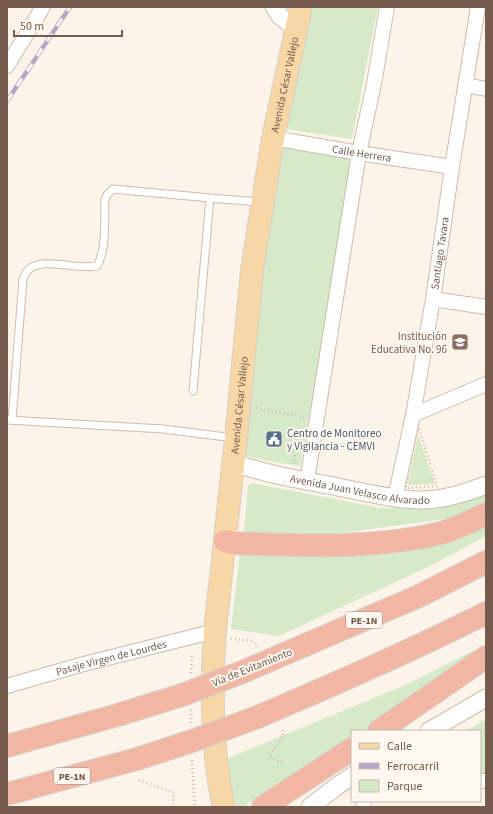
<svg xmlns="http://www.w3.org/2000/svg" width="493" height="814" viewBox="0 0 493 814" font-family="'Source Sans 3',sans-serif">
	<rect width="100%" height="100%" fill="#fcf4e9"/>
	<path fill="#d6e9c8" d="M309,7H378L352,139L286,129L283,126Z
		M279,145L353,157L354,161L300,466L273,462L243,455L254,287Z
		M418,434L435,484L408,485Z
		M252,483L381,508L436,509L486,493V504L460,517L335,534L249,537L244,531L248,485Z
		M486,521V536L430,566L279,636L231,629L240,551Z
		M486,646V653L363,731H352V738L243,807H237L224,760L403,686L475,650Z
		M486,719V773H480V731H466Z"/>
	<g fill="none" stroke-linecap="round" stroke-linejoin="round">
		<g stroke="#cdbcaf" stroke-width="9">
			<path id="service" d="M193,391L210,198L260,202
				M7,420L163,429L234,438
				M12,420L23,279C24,277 26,273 27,271C42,255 78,271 97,266C107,249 104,220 105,200L107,195L113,189L210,198"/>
		</g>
		<g stroke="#cdbcaf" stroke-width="16">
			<g id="minor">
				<path d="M7,66L43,7"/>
				<path d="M466,85L486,89"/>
				<path id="s1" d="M273,138L359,153L452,167"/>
				<path d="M433,299L486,307"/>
				<path d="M413,415L486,384"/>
				<path d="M307,481L359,153L374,84L387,7"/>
				<path id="s2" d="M395,498L413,415L433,299L452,167L478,7"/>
				<path id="s3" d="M7,686L80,665L215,631"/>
				<path d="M480,781H486"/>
				<path d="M363,801L364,807"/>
			</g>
		</g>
		<g stroke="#cdbcaf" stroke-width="19">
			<g id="tertiary">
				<path d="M274,7L280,16L296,29"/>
				<path id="s4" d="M234,463C269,475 307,481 343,488C369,493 395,500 421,500C444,500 465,493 486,485"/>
				<path d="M429,731L486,698"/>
				<path d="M310,807L337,786L352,776"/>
			</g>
		</g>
		<g stroke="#d8d1cd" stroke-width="24">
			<g id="primary">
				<path id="s5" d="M224,807C211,750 211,690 215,631L236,438L252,270L273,138L301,7"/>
			</g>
		</g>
		<g stroke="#d8d1cd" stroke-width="24">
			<path id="motorway" d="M225,541L233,543C301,546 374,549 441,533C456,529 471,521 486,514
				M240,673L419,596L486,562
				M255,718C333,685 411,651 486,613
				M379,731L486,657
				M7,746L121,714
				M7,794L137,759
				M263,807L352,749"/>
		</g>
		<path stroke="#d5b7a5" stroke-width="2.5" stroke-dasharray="1 3" stroke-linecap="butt" d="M256,408L304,417
			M418,425L437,486L406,488Z
			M293,464L297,447
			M231,639L253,641L257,647
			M191,673L192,655
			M191,710V723
			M283,730V736L269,756L284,764
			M192,760L195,807
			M139,780L174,793L173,807"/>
		<use href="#service" stroke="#fff" stroke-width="7"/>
		<use href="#minor" stroke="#fff" stroke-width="14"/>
		<use href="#tertiary" stroke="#fff" stroke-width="17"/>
		<use href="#primary" stroke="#f6d7a5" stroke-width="22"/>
		<use href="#motorway" stroke="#f2b7a3" stroke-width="22"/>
		<g stroke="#b7a7c6" stroke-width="4.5">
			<path id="rail" d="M7,101L70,7"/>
		</g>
		<use href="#rail" stroke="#fef8f0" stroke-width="3" stroke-dasharray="9" stroke-linecap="butt"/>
		<g stroke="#d8d1cd" stroke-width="24" stroke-linecap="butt">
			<path id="motorway-bridge" d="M121,714L182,695L240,673
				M137,759L189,742L255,718"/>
		</g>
		<use href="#motorway-bridge" stroke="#f2b7a3" stroke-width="22"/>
	</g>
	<defs>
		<g id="school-square" transform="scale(0.9)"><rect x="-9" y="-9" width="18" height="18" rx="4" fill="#8d6e63" stroke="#fef8f0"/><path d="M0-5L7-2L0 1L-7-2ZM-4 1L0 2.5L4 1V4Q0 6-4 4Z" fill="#fff"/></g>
		<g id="civic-square" transform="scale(0.9)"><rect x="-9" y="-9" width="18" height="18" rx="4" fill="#5c6f8a" stroke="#fef8f0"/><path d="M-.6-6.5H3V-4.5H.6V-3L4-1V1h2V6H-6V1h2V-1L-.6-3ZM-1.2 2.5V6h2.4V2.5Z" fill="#fff"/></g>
	</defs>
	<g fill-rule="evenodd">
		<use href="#school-square" x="460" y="342"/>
		<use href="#civic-square" x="274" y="439"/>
	</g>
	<g text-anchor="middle" stroke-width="4" stroke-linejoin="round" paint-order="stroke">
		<g fill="#fef8f0" stroke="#9e8a7f" stroke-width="1">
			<rect x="346" y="612" width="36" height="16" rx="3"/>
			<rect x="54" y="768" width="36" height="16" rx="3"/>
		</g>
		<g font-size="10" font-weight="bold" fill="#755b4e">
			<text x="364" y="624">PE-1N</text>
			<text x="72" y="780">PE-1N</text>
		</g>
		<g font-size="11" fill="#755b4e" stroke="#fef8f0">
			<text dy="4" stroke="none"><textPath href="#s5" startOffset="728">Avenida César Vallejo</textPath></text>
			<text dy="4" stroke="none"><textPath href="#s1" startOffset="90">Calle Herrera</textPath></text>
			<text dy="4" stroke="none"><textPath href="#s2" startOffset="249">Santiago Tavara</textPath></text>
			<text dy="4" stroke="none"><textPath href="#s5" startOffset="404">Avenida César Vallejo</textPath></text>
			<text dy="4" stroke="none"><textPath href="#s4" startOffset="129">Avenida Juan Velasco Alvarado</textPath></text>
			<text dy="4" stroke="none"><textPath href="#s3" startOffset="108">Pasaje Virgen de Lourdes</textPath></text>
			<text transform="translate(252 667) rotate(-22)" y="4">Vía de Evitamiento</text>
		</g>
		<g font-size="11" fill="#785e54" stroke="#fef8f0" text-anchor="end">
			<text x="447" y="340">Institución<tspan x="447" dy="13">Educativa No. 96</tspan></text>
		</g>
		<g font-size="11" fill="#4e5e75" stroke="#fef8f0" text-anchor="start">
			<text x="287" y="437">Centro de Monitoreo<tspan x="287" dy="13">y Vigilancia - CEMVI</tspan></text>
		</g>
	</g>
	<rect width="493" height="814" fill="none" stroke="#755b4e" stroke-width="16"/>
	<rect x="351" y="730" width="130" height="72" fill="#fef8f0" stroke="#c7b9af"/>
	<rect x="359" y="743" width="20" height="6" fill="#f6d7a5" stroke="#c7b9af"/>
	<text x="387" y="750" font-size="12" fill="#755b4e">Calle</text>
	<rect x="359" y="763" width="20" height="6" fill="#b7a7c6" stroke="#c7b9af"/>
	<text x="387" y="770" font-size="12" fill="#755b4e">Ferrocarril</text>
	<rect x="359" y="780" width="20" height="12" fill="#d6e9c8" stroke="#c7b9af"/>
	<text x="387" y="790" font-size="12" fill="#755b4e">Parque</text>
	<path d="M14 30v6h108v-6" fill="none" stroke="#755b4e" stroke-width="2"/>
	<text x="20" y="30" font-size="12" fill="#755b4e" stroke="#fef8f0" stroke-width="3" paint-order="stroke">50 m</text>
</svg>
